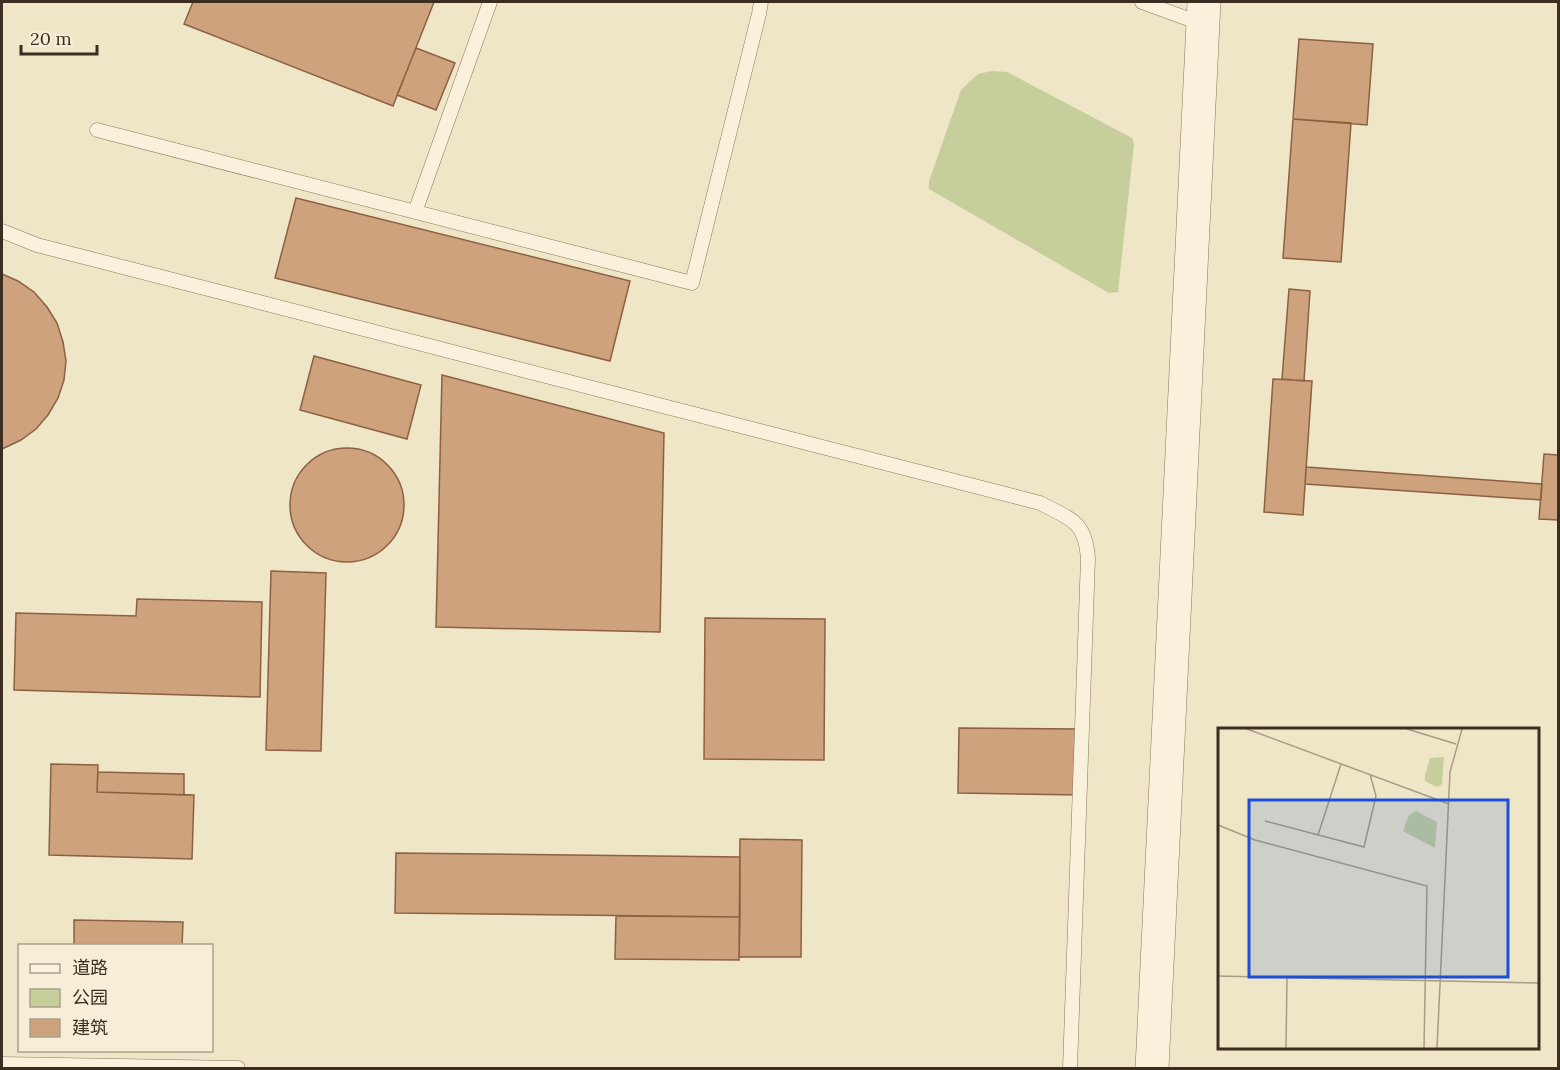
<svg xmlns="http://www.w3.org/2000/svg" width="1560" height="1070" viewBox="0 0 1560 1070" font-family="Lora,'Noto Sans SC',serif">
	<rect width="100%" height="100%" fill="#efe5c7"/>
	<path fill="#c6ce9b" d="M992,71L1007,72L1132,138L1134,144L1118,292L1109,293L929,189V181L961,90L978,74Z"/>
	<path fill="#cda27d" stroke="#8b6142" stroke-width="1.5" d="M193,2H434L393,106L184,24Z
		M1299,39L1373,44L1367,125L1293,119Z
		M416,48L455,63L436,110L397,95Z
		M1293,119L1351,123L1341,262L1283,258Z
		M296,198L630,281L610,361L275,278Z
		M2,274L18,281L34,292L47,307L57,323L63,342L66,361L64,380L58,398L48,415L36,429L21,440L2,449Z
		M1289,289L1310,291L1304,381L1282,379Z
		M314,356L421,385L407,439L300,410Z
		M442,375L664,433L660,632L436,627Z
		M1273,379L1312,381L1303,515L1264,512Z
		M290 505a57 57 0 1 1 114 0a57 57 0 1 1-114 0Z
		M1544,454L1558,455V520L1539,519Z
		M1306,467L1542,484L1541,500L1305,484Z
		M271,571L326,573L321,751L266,750Z
		M137,599L262,602L260,697L14,690L16,613L136,616Z
		M705,618L825,619L824,760L704,759Z
		M959,728L1080,729L1079,795L958,793Z
		M51,764L98,765L97,792L194,795L192,859L49,855Z
		M98,772L184,774V795L97,792Z
		M740,839L802,840L801,957H739Z
		M396,853L740,857V917L395,913Z
		M616,916L740,917L739,960L615,959Z
		M74,920L183,922L182,946H74Z"/>
	<g fill="none" stroke-linecap="round" stroke-linejoin="round">
		<g stroke="#8b775c" stroke-width="15">
			<path id="service" d="M1142,2L1202,24
				M97,130L692,283L759,14L761,2
				M415,212L490,2
				M2,231L37,245L1040,503C1070,519 1085,520 1088,558L1070,1068
				M2,1064L238,1068"/>
		</g>
		<g stroke="#8b775c" stroke-width="34">
			<path id="tertiary" d="M1152,1068L1204,2"/>
		</g>
		<use href="#service" stroke="#f9f1db" stroke-width="14"/>
		<use href="#tertiary" stroke="#f9f1db" stroke-width="33"/>
	</g>
	<g transform="translate(1218 728)">
		<rect width="321" height="321" fill="#efe5c7"/>
		<path d="M226,29L224,56L219,59L207,53V48L212,30ZM198,83L219,94L217,120L185,103L191,87Z" fill="#c6ce9b"/>
		<path fill="none" stroke="#a79c84" stroke-width="1.5" d="M29,1L231,76M189,1L238,16M47,93L146,119L158,68L152,46M0,97L37,112L209,158L206,320M100,107L123,36M0,248L321,255M68,320L69,249M219,320L232,44L244,1"/>
		<path fill="#1d4ed8" fill-opacity="0.15" stroke="#1d4ed8" stroke-width="3" d="M31,72H290V249H31Z"/>
		<rect width="321" height="321" fill="none" stroke="#3b2e20" stroke-width="3"/>
	</g>
	<rect width="1560" height="1070" fill="none" stroke="#3b2e20" stroke-width="6"/>
	<rect x="18" y="944" width="195" height="108" fill="#f6eed7" stroke="#aba18e" stroke-width="1.5"/>
	<rect x="30" y="964" width="30" height="9" fill="#f9f1db" stroke="#aba18e" stroke-width="1.5"/>
	<text x="72" y="974" font-size="18" fill="#3b2e20">道路</text>
	<rect x="30" y="989" width="30" height="18" fill="#c6ce9b" stroke="#aba18e" stroke-width="1.5"/>
	<text x="72" y="1004" font-size="18" fill="#3b2e20">公园</text>
	<rect x="30" y="1019" width="30" height="18" fill="#cda27d" stroke="#aba18e" stroke-width="1.5"/>
	<text x="72" y="1034" font-size="18" fill="#3b2e20">建筑</text>
	<path d="M21 45v9h76v-9" fill="none" stroke="#3b2e20" stroke-width="3"/>
	<text x="30" y="45" font-size="18" fill="#3b2e20" stroke="#f6eed7" stroke-width="4.5" paint-order="stroke">20 m</text>
</svg>
